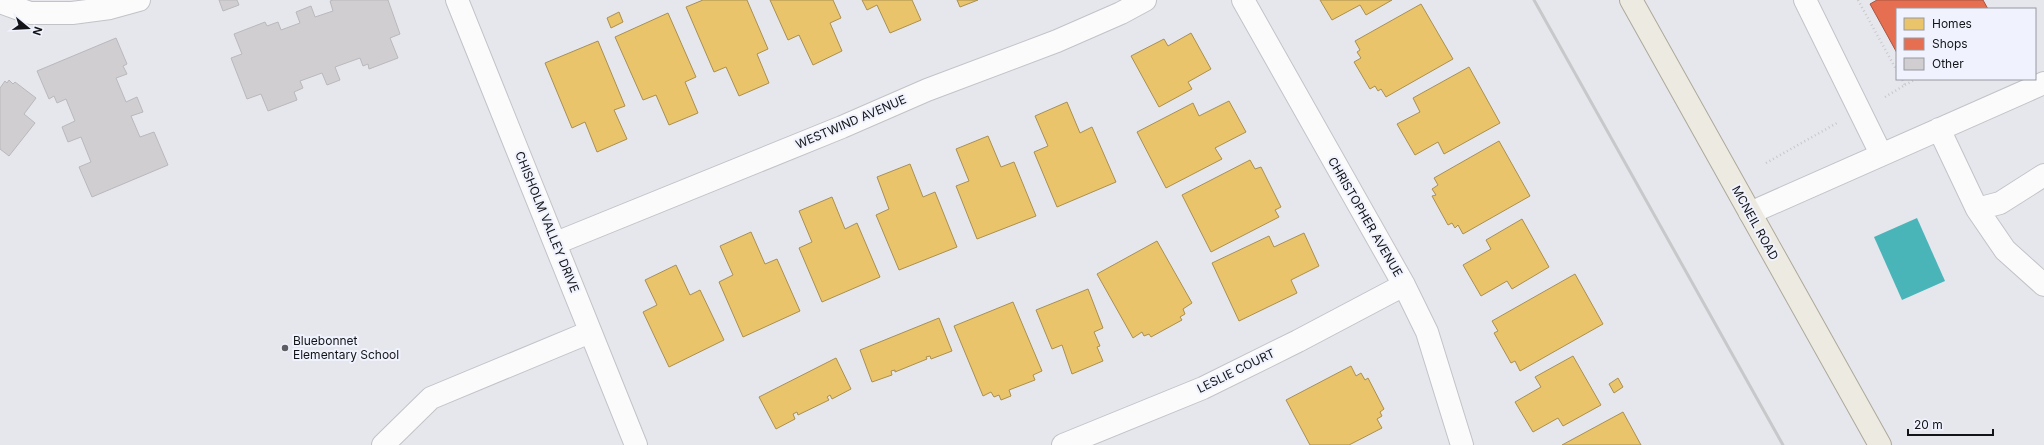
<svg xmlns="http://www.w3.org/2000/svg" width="2044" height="445" viewBox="0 0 2044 445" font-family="Inter,sans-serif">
	<rect width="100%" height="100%" fill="#e6e7ed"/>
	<path fill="#4ab5b9" d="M1917,218L1945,281L1902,300L1874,237Z"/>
	<path fill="#e9c46a" stroke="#a98f51" d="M703,0H747L768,49L757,54L769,83L739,96L726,67L714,72L686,7Z
		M770,0H833L841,18L830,23L842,51L813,65L799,35L788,40Z
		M862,0H912L921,20L890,33L877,5L867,10Z
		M957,0H978L960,7Z
		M1320,0H1392L1366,15L1360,5L1332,20Z
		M1421,4L1453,59L1386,97L1381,89L1378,91L1375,86L1370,89L1354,62L1361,58L1357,52L1360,50L1355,41Z
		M619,12L623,22L611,28L607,18Z
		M668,13L696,77L685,82L698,113L669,125L656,95L643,100L615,37Z
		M1191,33L1211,69L1188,82L1192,89L1159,107L1131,56L1164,39L1168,46Z
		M598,41L625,106L614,110L627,139L597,152L585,122L572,128L545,63Z
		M1469,67L1500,123L1444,154L1438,142L1415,155L1397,124L1420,112L1413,98Z
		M1229,101L1246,132L1215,148L1222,159L1166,188L1137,132L1193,103L1199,116Z
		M1067,102L1080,133L1092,127L1116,182L1057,207L1034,152L1048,146L1035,116Z
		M988,136L1001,167L1014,162L1036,216L977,239L956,186L969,181L956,149Z
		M1499,141L1530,196L1463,234L1458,225L1455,228L1452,223L1448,225L1432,196L1436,195L1432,189L1438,185L1434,178Z
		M1250,160L1255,169L1261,167L1281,207L1275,210L1279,217L1211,252L1182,195Z
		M910,164L923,197L935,192L957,247L899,270L876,215L889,209L877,177Z
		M832,197L845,229L857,223L880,277L822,302L799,248L812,242L799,211Z
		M1522,219L1549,267L1512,289L1507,281L1481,296L1463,265L1491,249L1486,240Z
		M751,232L765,264L777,259L800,311L743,337L719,282L733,275L720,246Z
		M1304,233L1319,266L1291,280L1297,293L1239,321L1212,263L1269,236L1274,247Z
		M1157,241L1192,303L1183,309L1185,314L1180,317L1182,320L1151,337L1149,334L1144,336L1142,332L1133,338L1097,274Z
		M676,265L690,295L700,290L724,340L669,367L643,312L657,305L645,280Z
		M1575,274L1603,324L1520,371L1515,361L1511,363L1494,333L1498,331L1492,321Z
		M1088,289L1103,328L1094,332L1100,346L1097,347L1103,361L1072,374L1062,345L1052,349L1036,310Z
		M1013,302L1042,371L1033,375L1035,380L1009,390L1011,396L1001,400L999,395L994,397L991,392L983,396L954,326Z
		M939,318L952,351L931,359L930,356L926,357L927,359L895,372V370L891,371L892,375L872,382L860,350Z
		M1573,356L1601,405L1563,426L1558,418L1533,432L1515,402L1541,387L1535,377Z
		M836,358L851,389L832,399L830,395L827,397L829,400L798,415L797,412L793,414L795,419L776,429L759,397Z
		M1351,366L1356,376L1361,373L1365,380L1368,378L1384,409L1380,412L1382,416L1377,419L1382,428L1349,445H1310L1286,400Z
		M1618,378L1623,387L1614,393L1609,384Z
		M1623,412L1641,445H1562Z"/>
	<path fill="#e76f51" stroke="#a75440" d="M1877,0H1983L1988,9H1897V53L1870,4Z"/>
	<path fill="#d0ced0" stroke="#b9b8ba" d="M219,0H237L239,5L223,11Z
		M333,0H388L400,34L390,38L398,58L369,69L368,64L363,66L360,58L335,67L340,80L327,85L322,73L300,81L303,88L294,92L297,100L268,111L261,94L247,99L231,58L242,54L234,34L265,22L267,26L278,22L281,30L300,23L296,12L311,6L315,17L333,11L330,1Z
		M116,38L127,64L123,66L127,74L116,78L126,102L137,97L143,112L131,116L140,137L154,132L168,165L92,197L79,167L91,162L81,137L68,142L62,127L75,121L66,99L57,103L54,96L49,99L37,71Z
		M9,80L13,84L15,82L36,98L24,114L35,123L9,156L0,149V88L5,81L7,83Z"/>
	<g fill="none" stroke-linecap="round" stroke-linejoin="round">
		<g stroke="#c2c3c7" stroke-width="24">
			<path id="minor" d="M457,0L636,445
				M1243,0L1404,285L1427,332L1462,445
				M1805,0L1881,154
				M0,2L30,13H72L110,8L139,0
				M1939,129L1977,209L2000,203L2044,175
				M1977,209L2005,250L2044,285
				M1750,213L2044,83
				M556,243L842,127L927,90L1057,41L1121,13L1145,0
				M383,445L431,398L590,332
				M1063,445L1203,388L1298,341L1404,285"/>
		</g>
		<g stroke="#ada89a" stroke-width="24">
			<path id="major" d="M1631,0L1880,445"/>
		</g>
		<path stroke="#c7c7ca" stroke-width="2.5" stroke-dasharray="1 3" stroke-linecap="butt" d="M1858,0L1897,71
			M1905,85L1916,79
			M1885,97L1905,85L1902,79
			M1766,163L1837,123"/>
		<use href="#minor" stroke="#fbfbfc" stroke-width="22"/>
		<use href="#major" stroke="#edeae1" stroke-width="22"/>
		<path stroke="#c7c8c9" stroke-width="3" d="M1534,0L1783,445"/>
	</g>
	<circle fill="#5d5e63" stroke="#f0f3fd" stroke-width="1.5" cx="285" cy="348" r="4"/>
	<g text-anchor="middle" stroke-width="4" stroke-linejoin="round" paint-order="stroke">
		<g font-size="12" fill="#131418" stroke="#f0f3fd">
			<text transform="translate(851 122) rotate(-23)" y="4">WESTWIND AVENUE</text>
			<text transform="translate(1365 217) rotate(60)" y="4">CHRISTOPHER AVENUE</text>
			<text transform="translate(547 222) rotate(68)" y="4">CHISHOLM VALLEY DRIVE</text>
			<text transform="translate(1755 223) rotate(61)" y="4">MCNEIL ROAD</text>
			<text transform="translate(1236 371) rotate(-26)" y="4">LESLIE COURT</text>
		</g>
		<g font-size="12" fill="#131418" stroke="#f0f3fd" text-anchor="start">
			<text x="293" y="345">Bluebonnet<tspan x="293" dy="14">Elementary School</tspan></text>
		</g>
	</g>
	<rect x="1896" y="8" width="140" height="72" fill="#f0f3fd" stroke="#989aa1"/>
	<rect x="1904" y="18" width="20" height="12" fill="#e9c46a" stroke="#989aa1"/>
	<text x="1932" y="28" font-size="12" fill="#131418">Homes</text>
	<rect x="1904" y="38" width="20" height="12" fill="#e76f51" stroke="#989aa1"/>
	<text x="1932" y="48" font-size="12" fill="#131418">Shops</text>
	<rect x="1904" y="58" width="20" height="12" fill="#d0ced0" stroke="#989aa1"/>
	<text x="1932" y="68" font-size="12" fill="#131418">Other</text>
	<g transform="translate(28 28) rotate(108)" stroke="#f0f3fd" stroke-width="3" paint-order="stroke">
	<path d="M0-3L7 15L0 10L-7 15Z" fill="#131418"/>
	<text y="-6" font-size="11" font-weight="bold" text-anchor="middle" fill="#131418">N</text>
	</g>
	<path d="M1908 429v6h85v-6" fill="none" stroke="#131418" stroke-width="2"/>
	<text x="1914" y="429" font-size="12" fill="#131418" stroke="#f0f3fd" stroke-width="3" paint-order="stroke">20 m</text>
</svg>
